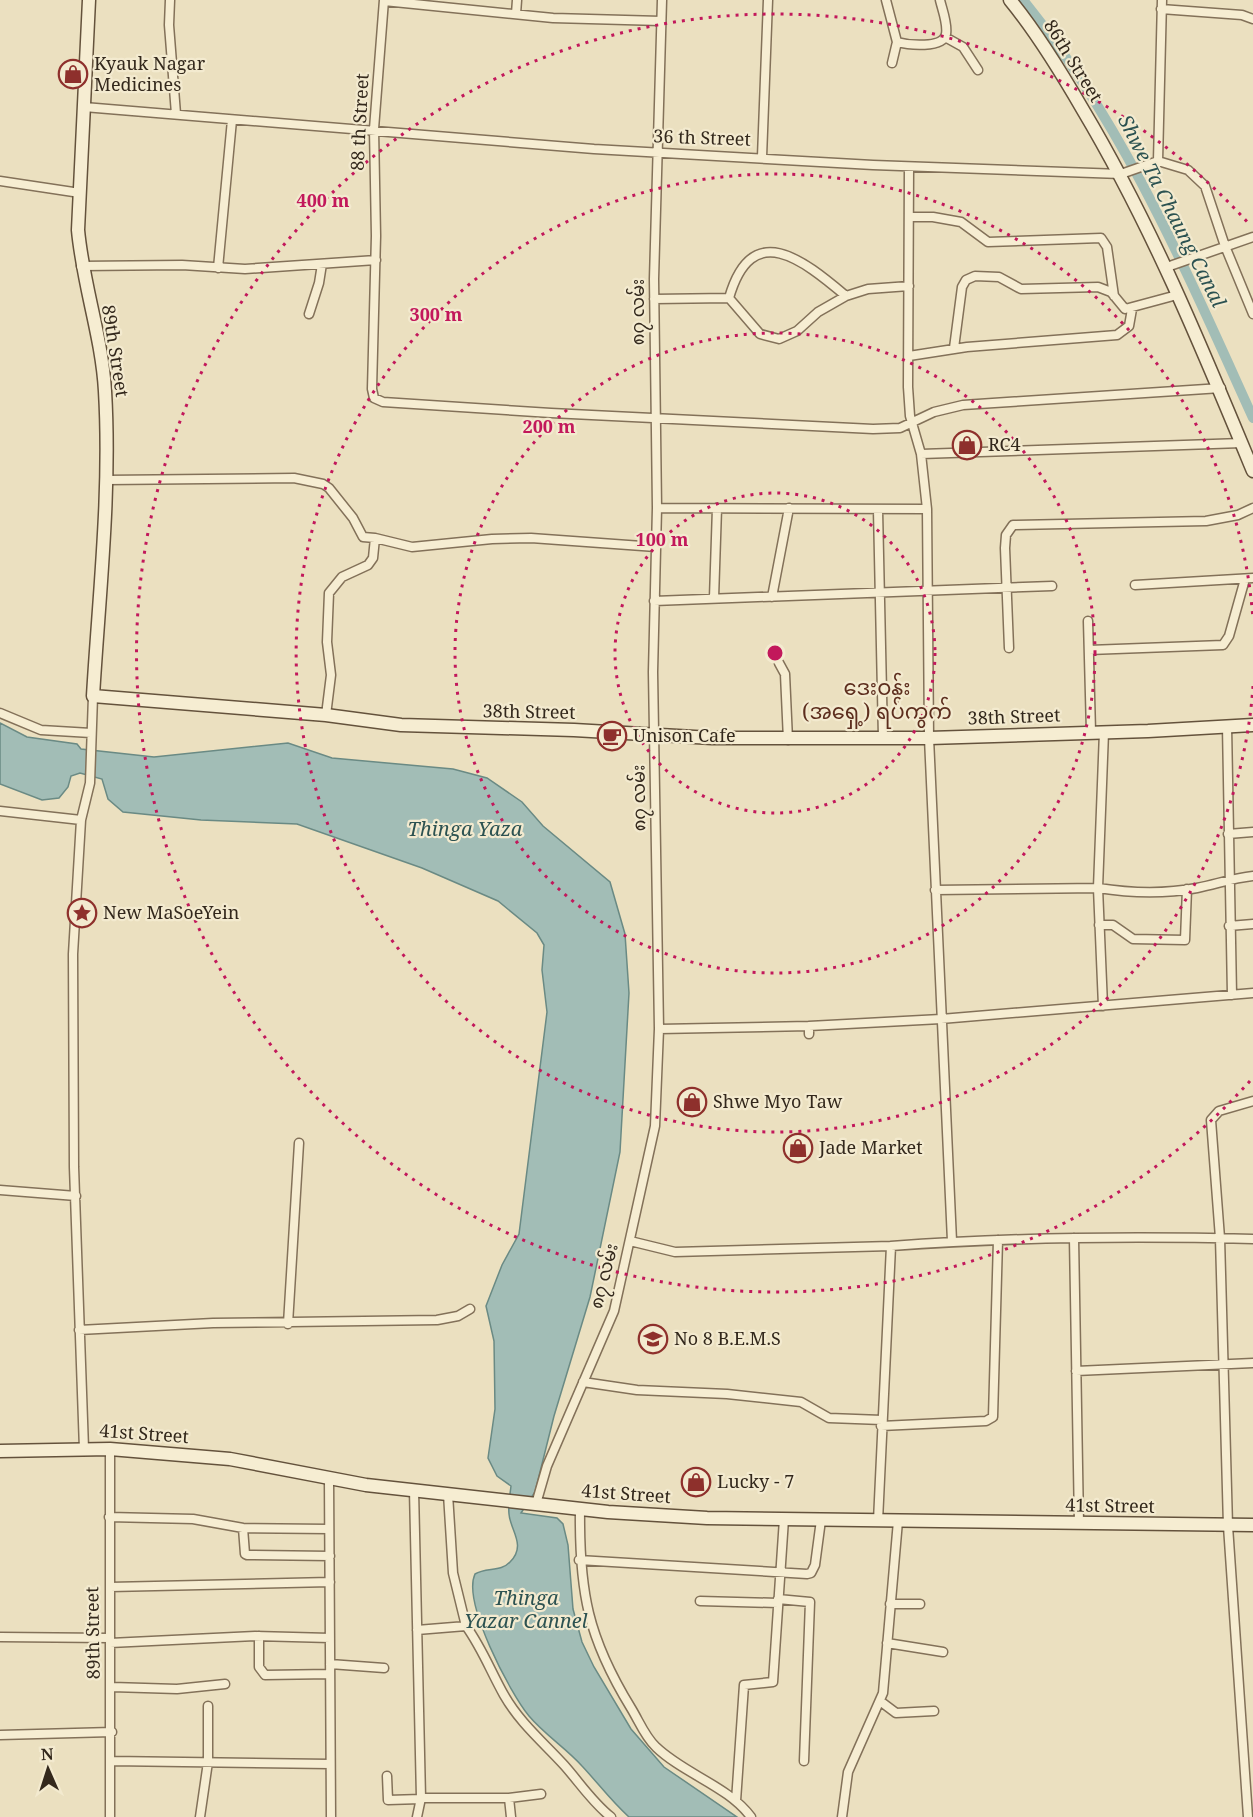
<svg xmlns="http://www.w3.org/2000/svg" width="1253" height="1817" viewBox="0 0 1253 1817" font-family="'Noto Serif','Noto Sans Myanmar',serif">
	<rect width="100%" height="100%" fill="#ebe0c0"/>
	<path fill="#a2bdb6" stroke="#6a8a84" stroke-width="1.5" d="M0,723L27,737L77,744L81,749L154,757L288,743L332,758L453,769L487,778L522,802L543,826L610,882L625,934L629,993L620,1152L590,1297L554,1416L535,1492L521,1513L557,1518L563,1524L568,1545L573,1609L582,1642L594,1667L631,1729L664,1767L737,1817H629C611,1801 598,1783 582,1766C566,1748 545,1735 529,1716C510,1693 462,1602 475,1574C486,1567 501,1572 510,1562C527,1545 510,1530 509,1514C508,1505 510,1495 511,1486L497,1476L488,1458L495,1409L494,1341L486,1306L502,1265L519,1234L547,1012L542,970L544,945L537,933L498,901L422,868L297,824L201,820L123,812L108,799L102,779L80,773L71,776L68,787L59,798L42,800L0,784Z"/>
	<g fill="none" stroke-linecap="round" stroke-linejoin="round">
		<path stroke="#a2bdb6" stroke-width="10" d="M1023,0C1124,124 1187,273 1253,418"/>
		<g stroke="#837159" stroke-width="11">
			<path id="minor" d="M170,0L169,25L176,114
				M384,0L374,129L376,236L372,389L374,398L383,402L551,413L873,429L900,428L934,412L963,405L1221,388
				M886,0L897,42L892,63
				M384,1L553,18L661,21
				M1161,9L1242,15L1253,19
				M516,14L517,0
				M945,37L963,47L978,70
				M897,42C908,45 943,49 946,34C948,24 942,9 940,0
				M84,107L594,149L873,165L1121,174L1158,161L1162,0
				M762,157L768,0
				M1158,161L1188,170L1205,186L1225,246L1253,314
				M909,167L908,387L910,416L921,454L927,509L929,738L952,1241
				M0,181L80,193
				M909,217H933L961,222L988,242L1101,238L1107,247L1114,296
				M81,266L182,265L245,269L376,260
				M218,268L232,120
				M1164,268L1253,237
				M729,298C752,218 803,260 846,296
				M654,299L729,298L760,334L779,339L797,331L818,312L846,296L868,289L909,286
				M309,314L319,283L322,264
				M954,348L962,287L966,280L975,276L999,277L1021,289L1098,287L1111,292L1125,309L1177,295
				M909,356L967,347L1117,335L1129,326L1132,309
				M921,454L1242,443
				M106,480L294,478L323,484L329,488L353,518L363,537L375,538L373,558L368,565L342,577L329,593L327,642L331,675L326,715
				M657,508L927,509
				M878,510L883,738
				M375,538L412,547L492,539L531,538L656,547
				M1135,585L1253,578
				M772,597L789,508
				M714,598L717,508
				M654,601L1052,586
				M1088,621L1091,732
				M1009,648L1005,548L1006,535L1013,525L1206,521L1238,515L1253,508
				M1089,650L1223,645L1229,636L1245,579
				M779,663L785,674L788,740
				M0,713L41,730L91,733
				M1227,726L1232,995
				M0,811L81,820
				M1228,834L1253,832
				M935,890L1098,888L1104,732
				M1099,925H1113L1133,939L1185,940L1187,889
				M1229,926L1253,924
				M1103,1006L1098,888C1130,893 1165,894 1197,888C1217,884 1233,878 1253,876
				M809,1026L941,1019L1253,993
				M659,1029L809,1026V1034
				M0,1190L76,1196
				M1074,1238L1079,1524
				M630,1241L675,1252L891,1246
				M288,1324L299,1143
				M79,1330L213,1323L437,1320L458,1316L470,1309
				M1076,1371L1253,1363
				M583,1382L637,1390L727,1394L801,1402L829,1418L882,1420
				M881,1426L986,1421L993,1417L998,1240
				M84,1449L74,1167L73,954L81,820L90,783L93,696
				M110,1449V1817
				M329,1479L331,1817
				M414,1490L421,1798L417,1817
				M536,1504L547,1466L614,1311L655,1126L659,1029L653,672L657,508L654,279L662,0
				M580,1509C579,1592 588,1638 631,1708C639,1721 645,1737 656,1747C684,1774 728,1786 751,1817
				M109,1517L193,1519L243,1528L329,1529
				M878,1521L891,1246C1012,1237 1133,1236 1253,1239
				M243,1528L245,1554L247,1555L330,1556
				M579,1560L807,1574L811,1573L815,1565L821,1520
				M110,1587L330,1582
				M778,1599L810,1602L804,1761
				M700,1601L778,1603
				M890,1604H920
				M466,1626C482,1648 491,1672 504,1695C520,1723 543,1742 564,1765C580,1783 592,1802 611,1817
				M417,1630L466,1626L453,1573L448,1494
				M259,1636V1667L265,1675L330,1674
				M0,1637L110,1638
				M110,1643L255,1636L330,1638
				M887,1643L943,1652
				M330,1664L384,1668
				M112,1687L177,1689L225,1684
				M880,1701L896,1713L934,1711
				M0,1735L112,1732
				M111,1761L330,1764
				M387,1776L388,1800L421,1799
				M421,1798H509L511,1817
				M509,1798L541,1794
				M736,1801L744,1685L773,1682L784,1519
				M200,1817L208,1762V1706
				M842,1817L848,1772L883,1693L898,1521
				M1248,1817L1228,1526L1220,1238L1211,1120L1219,1111L1253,1101"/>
		</g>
		<g stroke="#64523c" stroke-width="15">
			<path id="secondary" d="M89,0L78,230C83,285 102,337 105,391C111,492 99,595 93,696L326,715L401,725L574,730L712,738H929L1148,731L1253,725
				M1010,0C1038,34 1061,72 1083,110C1151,224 1202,348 1253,471
				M0,1451L110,1449L230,1459L366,1485L608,1512L707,1518L1253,1525"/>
		</g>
		<use href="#minor" stroke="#f6edd2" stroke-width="8"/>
		<use href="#secondary" stroke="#f6edd2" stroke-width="12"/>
	</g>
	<g fill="none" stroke="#c2185b" stroke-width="3" stroke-dasharray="3 6">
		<circle cx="775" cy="653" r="160"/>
		<circle cx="775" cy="653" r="320"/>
		<path d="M1253 686A479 479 0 1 1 1253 620"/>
		<path d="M1250 1081A639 639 0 1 1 1250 225"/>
	</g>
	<defs>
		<g id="shop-ring" transform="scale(1.5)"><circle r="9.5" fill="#f3eacf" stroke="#8e302c" stroke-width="1.5"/><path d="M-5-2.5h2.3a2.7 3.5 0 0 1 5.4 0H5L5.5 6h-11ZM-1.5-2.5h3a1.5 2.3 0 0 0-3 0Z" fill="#8e302c"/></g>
		<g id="cafe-ring" transform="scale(1.5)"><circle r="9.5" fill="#f3eacf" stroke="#8e302c" stroke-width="1.5"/><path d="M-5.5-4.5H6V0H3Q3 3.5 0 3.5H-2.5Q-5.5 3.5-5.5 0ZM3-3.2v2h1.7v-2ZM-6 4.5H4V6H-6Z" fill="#8e302c"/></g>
		<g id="sight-ring" transform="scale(1.5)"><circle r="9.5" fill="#f3eacf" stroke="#8e302c" stroke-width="1.5"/><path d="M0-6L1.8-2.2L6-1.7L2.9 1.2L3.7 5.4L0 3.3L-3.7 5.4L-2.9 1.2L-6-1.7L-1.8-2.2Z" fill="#8e302c"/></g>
		<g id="school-ring" transform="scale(1.5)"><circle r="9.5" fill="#f3eacf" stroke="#8e302c" stroke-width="1.5"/><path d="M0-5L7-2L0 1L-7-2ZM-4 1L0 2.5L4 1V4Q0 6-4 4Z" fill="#8e302c"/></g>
	</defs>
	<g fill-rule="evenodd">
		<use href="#shop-ring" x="73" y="74"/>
		<use href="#shop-ring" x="967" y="445"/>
		<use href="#cafe-ring" x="612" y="736"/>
		<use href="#sight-ring" x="82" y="913"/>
		<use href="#shop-ring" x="692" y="1102"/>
		<use href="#shop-ring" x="798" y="1148"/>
		<use href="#school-ring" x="653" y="1339"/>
		<use href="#shop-ring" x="696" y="1482"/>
	</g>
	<g text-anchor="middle" stroke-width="4.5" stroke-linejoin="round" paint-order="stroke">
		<g font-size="18" fill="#33281c" stroke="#f3eacf">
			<text transform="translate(1073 61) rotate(58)" y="6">86th Street</text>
			<text transform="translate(360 122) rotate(-87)" y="6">88 th Street</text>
			<text transform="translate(702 138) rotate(2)" y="6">36 th Street</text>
			<text transform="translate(638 312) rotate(-90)" y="6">၈၇ လမ်း</text>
			<text transform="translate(115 351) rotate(81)" y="6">89th Street</text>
			<text transform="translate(529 712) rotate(1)" y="6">38th Street</text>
			<text transform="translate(1014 717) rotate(-2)" y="6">38th Street</text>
			<text transform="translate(639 798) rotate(-91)" y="6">၈၇ လမ်း</text>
			<text transform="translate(604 1276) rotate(-76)" y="6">၈၇ လမ်း</text>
			<text transform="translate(144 1434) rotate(4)" y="6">41st Street</text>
			<text transform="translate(626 1494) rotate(4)" y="6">41st Street</text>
			<text transform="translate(1110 1506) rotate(1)" y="6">41st Street</text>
			<text transform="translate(93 1633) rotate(-91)" y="6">89th Street</text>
		</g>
		<g font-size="18" fill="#33281c" stroke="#f3eacf" text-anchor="start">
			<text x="94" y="70">Kyauk Nagar<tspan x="94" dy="21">Medicines</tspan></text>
			<text x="988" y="451">RC4</text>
			<text x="633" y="742">Unison Cafe</text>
			<text x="103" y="919">New MaSoeYein</text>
			<text x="713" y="1108">Shwe Myo Taw</text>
			<text x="819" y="1154">Jade Market</text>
			<text x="674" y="1345">No 8 B.E.M.S</text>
			<text x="717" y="1488">Lucky - 7</text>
		</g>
		<g font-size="20" font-style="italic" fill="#2c5251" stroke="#f3eacf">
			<text transform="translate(1172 211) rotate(63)" y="7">Shwe Ta Chaung Canal</text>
			<text x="465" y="836">Thinga Yaza</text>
			<text x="526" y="1605">Thinga<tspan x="526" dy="23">Yazar Cannel</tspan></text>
		</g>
		<g font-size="21" fill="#5d2e1e" stroke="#f3eacf">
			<text x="877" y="695">ဒေးဝန်း<tspan x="877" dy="24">(အရှေ့) ရပ်ကွက်</tspan></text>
		</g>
	</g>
	<circle cx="775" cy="653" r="9" fill="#c2185b" stroke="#f3eacf" stroke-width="3"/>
	<g font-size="18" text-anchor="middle" font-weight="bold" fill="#c2185b" stroke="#f3eacf" stroke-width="4.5" stroke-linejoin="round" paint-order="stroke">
		<text x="323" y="207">400 m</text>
		<text x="436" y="321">300 m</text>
		<text x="549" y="433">200 m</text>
		<text x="662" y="546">100 m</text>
	</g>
	<g transform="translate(48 1769) rotate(357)" stroke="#f3eacf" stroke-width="4.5" paint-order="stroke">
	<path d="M0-4.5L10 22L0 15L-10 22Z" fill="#33281c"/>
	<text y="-9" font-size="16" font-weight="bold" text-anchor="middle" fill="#33281c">N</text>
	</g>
</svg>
